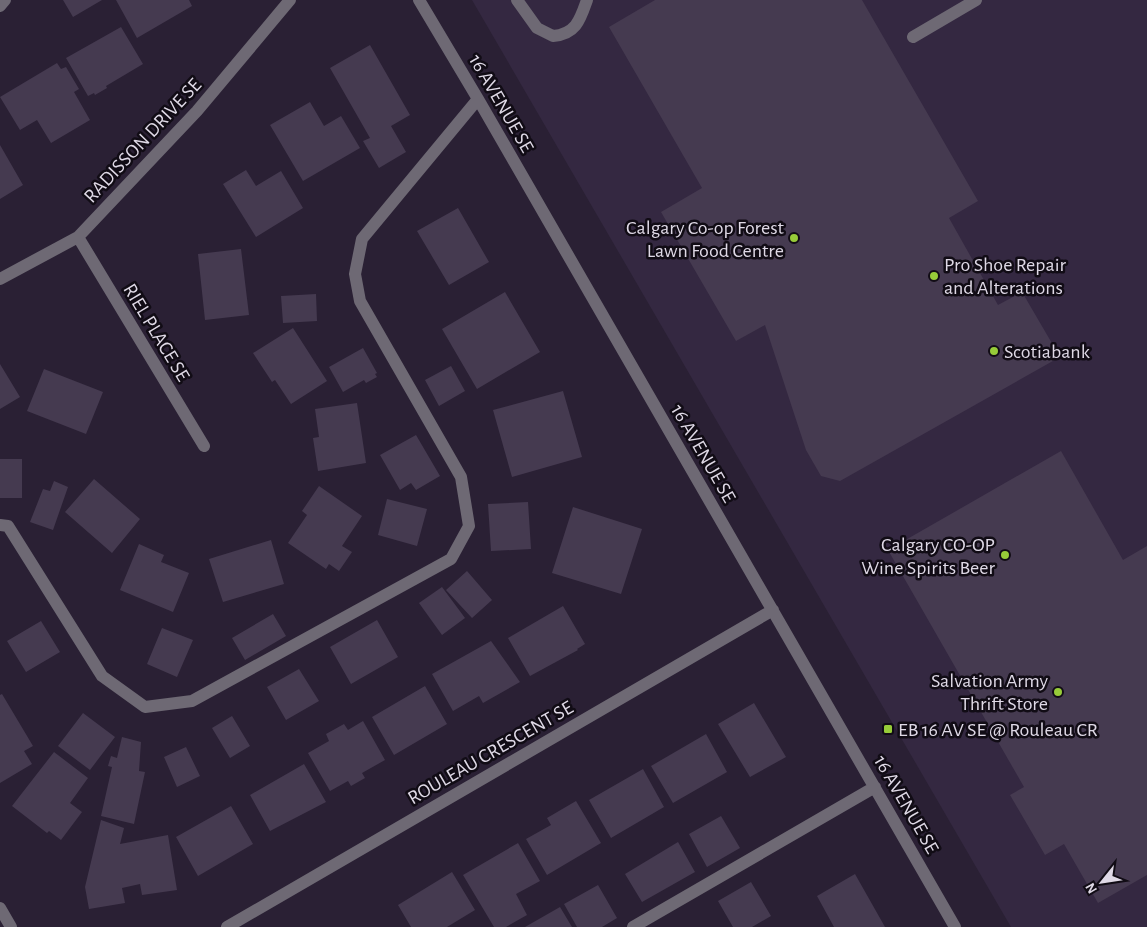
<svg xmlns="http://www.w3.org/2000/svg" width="1147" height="927" viewBox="0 0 1147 927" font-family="'Alegreya Sans',sans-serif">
	<rect width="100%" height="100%" fill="#2a2034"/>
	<path fill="#342841" d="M472,0H1147V927H1011Z"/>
	<path fill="#453a50" d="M63,0H102L73,17Z
		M116,0H189L192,6L137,38Z
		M655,0H862L978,201L949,218L998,305L1022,292L1060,357L840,481L821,476L806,450L765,325L736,341L661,212L702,188L609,27Z
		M121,27L143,64L106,86L107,88L95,95L94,93L88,96L66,58Z
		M370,45L410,115L391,126L406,152L379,168L363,141L370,138L330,68Z
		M57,63L61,69L66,67L79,89L74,92L90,120L51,143L37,120L20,130L0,97Z
		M310,102L324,126L341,116L360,148L303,181L270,125Z
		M0,145L23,185L0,199Z
		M246,170L256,186L281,171L303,208L256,237L223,184Z
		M458,208L489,262L449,285L417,231Z
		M241,249L249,315L205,320L198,254Z
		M505,292L540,352L477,389L442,329Z
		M316,294L317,321L283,323L281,296Z
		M293,328L327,381L291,404L275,380L272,382L253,353Z
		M363,348L377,373L375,374L377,377L366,383L364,380L343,392L329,367Z
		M0,364L20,397L0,409Z
		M451,366L465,391L439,406L425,380Z
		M44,369L103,392L86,434L27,411Z
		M563,391L582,457L512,477L493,410Z
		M357,403L366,463L318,471L313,438L319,437L315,409Z
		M416,435L440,476L416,490L411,483L400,490L380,455Z
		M1061,451L1123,560L1147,546V875L1098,903L1064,844L1045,855L1010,795L1024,787L888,550Z
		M0,459H22V498H0Z
		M94,479L140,519L112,553L65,512Z
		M54,481L68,487L53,530L30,522L43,489L50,491Z
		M319,486L362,516L342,546L352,552L339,571L329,564L326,569L288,543L307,515L302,511Z
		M387,499L427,509L417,546L378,535Z
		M528,502L531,549L491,551L488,504Z
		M573,507L642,529L621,594L552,573Z
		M271,540L284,584L223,602L209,559Z
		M139,544L164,555L161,562L189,573L173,612L120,590Z
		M467,571L492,600L472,618L446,590Z
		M442,587L465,618L442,635L419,603Z
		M563,606L585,644L577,649L578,650L530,676L508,638Z
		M273,614L286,636L245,660L232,638Z
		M377,620L398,657L351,684L330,647Z
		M41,621L60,652L26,672L7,641Z
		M162,628L193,640L177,677L147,664Z
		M491,641L520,682L483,703L479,696L453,711L432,674Z
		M299,669L319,701L286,720L267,687Z
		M425,686L447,724L394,755L372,717Z
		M2,694L33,746L24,751L32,764L0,783V695Z
		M754,703L786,757L750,777L718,724Z
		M83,713L115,737L90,770L58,746Z
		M232,716L250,746L230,758L212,728Z
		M363,721L385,760L362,773L365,778L351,786L348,781L330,791L308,753L329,741L326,734L344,724L348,730Z
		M706,734L727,772L673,803L651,766Z
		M122,737L141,742L139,771L145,772L134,824L101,816L112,767L108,766L111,756L117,758Z
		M186,747L200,776L177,787L164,757Z
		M54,752L88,778L70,803L82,812L61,840L49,831L47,833L12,806Z
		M304,764L326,802L270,831L250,795Z
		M643,769L664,807L611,838L589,800Z
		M576,801L601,843L547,875L526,839L551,825L547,818Z
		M231,806L253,844L198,876L176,837Z
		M721,816L740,848L707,867L689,834Z
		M101,820L124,828L120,844L168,835L177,890L142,895L140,884L122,888L125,903L89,909L85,887Z
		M678,842L695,872L642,902L625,874Z
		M518,843L540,881L516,894L527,915L506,927H494L463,875Z
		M452,872L475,910L447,927H411L398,905Z
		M855,874L885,927H834L817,896Z
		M751,882L771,916L752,927H733L718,901Z
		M598,885L617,918L602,927H577L564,904Z
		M560,907L572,927H525Z"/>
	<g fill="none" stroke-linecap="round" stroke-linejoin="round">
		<path stroke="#6e6974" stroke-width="12" d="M419,0L478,99L955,927
			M517,0L537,28L553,36C576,34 580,20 587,0
			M0,6L5,0
			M913,37L976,0
			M78,237L204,446
			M0,279L78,237L197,111L290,0
			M0,525L8,526L102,676L145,707L192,701L451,559L469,526L461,477L360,301L355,274L362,239L478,99
			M0,908L11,927
			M227,927L773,610
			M633,927L875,787"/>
	</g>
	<g fill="#97cc39" stroke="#110c15" stroke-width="2">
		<circle cx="794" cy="238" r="5"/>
		<circle cx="934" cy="276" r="5"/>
		<circle cx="994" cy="351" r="5"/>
		<circle cx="1005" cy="555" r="5"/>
		<circle cx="1058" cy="692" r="5"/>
		<rect x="883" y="724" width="10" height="10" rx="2.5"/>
	</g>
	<g text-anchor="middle" stroke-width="5" stroke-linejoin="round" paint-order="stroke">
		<g font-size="20" fill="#dfd9e6" stroke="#110c15">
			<text transform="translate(502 103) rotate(60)" y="7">16 AVENUE SE</text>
			<text transform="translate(142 140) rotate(-47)" y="7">RADISSON DRIVE SE</text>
			<text transform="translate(157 332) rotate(59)" y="7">RIEL PLACE SE</text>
			<text transform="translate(704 453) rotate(60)" y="7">16 AVENUE SE</text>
			<text transform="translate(490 752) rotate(-30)" y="7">ROULEAU CRESCENT SE</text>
			<text transform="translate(907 804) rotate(60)" y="7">16 AVENUE SE</text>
		</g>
		<g font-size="20" fill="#dfd9e6" stroke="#110c15" text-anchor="end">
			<text x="784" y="234">Calgary Co-op Forest<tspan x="784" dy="23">Lawn Food Centre</tspan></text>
			<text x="944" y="271" text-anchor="start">Pro Shoe Repair<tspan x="944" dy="23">and Alterations</tspan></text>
			<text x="1004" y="358" text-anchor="start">Scotiabank</text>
			<text x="995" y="551">Calgary CO-OP<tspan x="995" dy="23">Wine Spirits Beer</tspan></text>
			<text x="1048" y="687">Salvation Army<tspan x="1048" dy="23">Thrift Store</tspan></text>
			<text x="898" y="736" text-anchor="start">EB 16 AV SE @ Rouleau CR</text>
		</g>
	</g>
	<g transform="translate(1102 882) rotate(240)" stroke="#110c15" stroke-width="4" paint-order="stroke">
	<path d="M0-4L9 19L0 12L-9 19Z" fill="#dfd9e6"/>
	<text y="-8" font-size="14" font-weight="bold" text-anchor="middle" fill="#dfd9e6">N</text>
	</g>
</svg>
